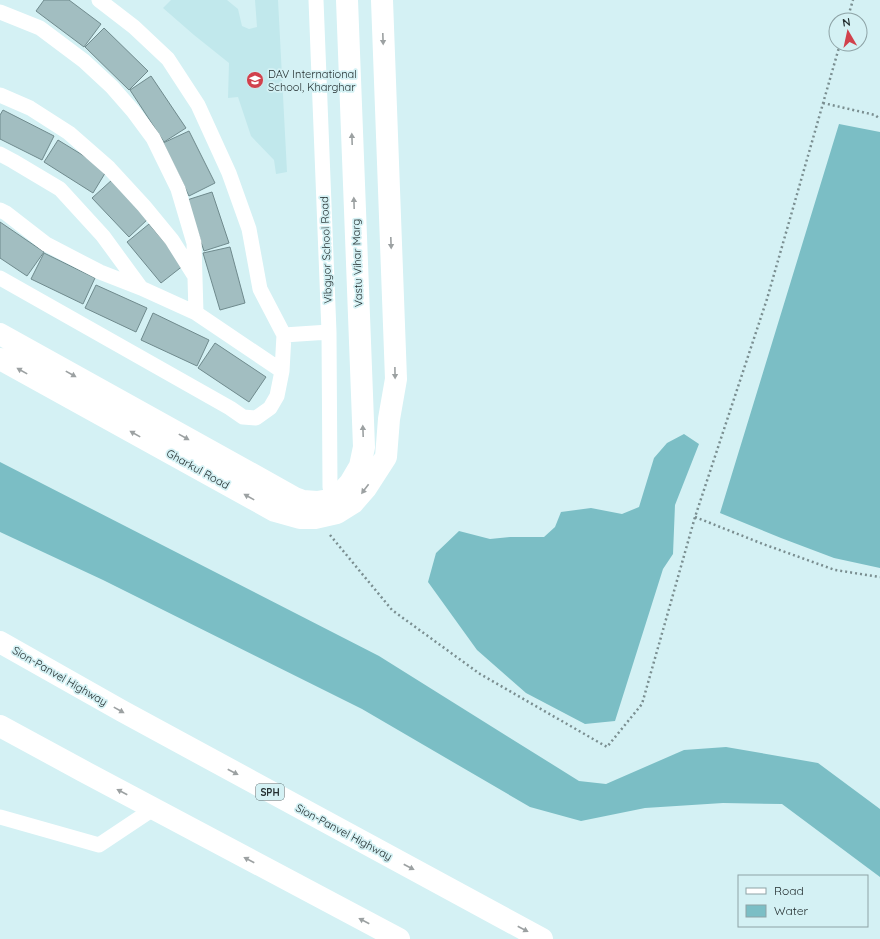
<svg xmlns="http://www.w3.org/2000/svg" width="880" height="939" viewBox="0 0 880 939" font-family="Quicksand,sans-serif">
	<rect width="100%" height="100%" fill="#d4f1f4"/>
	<path fill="#c1e8ec" d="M171,0H227L238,9L242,26L249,29L257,27L255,0H278L287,172L276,174L274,160L251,136L238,97L228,98L229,63L194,35L163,8Z"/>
	<path fill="#7bbec5" d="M839,124L880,132V568L834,558L781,538L720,513Z
		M684,434L699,444L675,505L673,554L663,569L615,721L585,724L526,693L477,650L428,582L436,553L459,531L490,539L510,537H544L555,527L561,512L591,508L622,514L639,507L654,458L667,443Z
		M0,462L379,656L579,781L606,784L684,750L726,747L818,763L880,809V877L782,804L723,803L645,808L581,821L530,807L362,709L103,580L0,532Z"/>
	<path fill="#a2bec1" stroke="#6f8a8d" d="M44,0H69L101,24L84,47L36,11Z
		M104,28L148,71L129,90L85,47Z
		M151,76L186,128L164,142L130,90Z
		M3,110L54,136L42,160L0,139V115Z
		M189,131L215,183L189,196L163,143Z
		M58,140L107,170L93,193L44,162Z
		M113,179L149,218L129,237L92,198Z
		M212,192L229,243L204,251L187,200Z
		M0,222L44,252L27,276L0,258Z
		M149,224L184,265L161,283L127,242Z
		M230,247L245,303L220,310L203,253Z
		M44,253L95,278L83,304L31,279Z
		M96,285L147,308L136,332L85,308Z
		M153,313L209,340L197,366L141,340Z
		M215,343L266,377L249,402L198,368Z"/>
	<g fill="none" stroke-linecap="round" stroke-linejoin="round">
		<path stroke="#7a8e90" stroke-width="2.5" stroke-dasharray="2 3" stroke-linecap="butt" d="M847,20L853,0
			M823,103L875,115L880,119
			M695,517L763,544L835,570L880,577
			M330,535L392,610L480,674L607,747L642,704L695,517L767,299L840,44"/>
		<path stroke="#fff" stroke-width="15" d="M99,0L134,27L168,59L198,105L229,173L249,229L260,289L284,335
			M316,0L329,332L330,487L335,499
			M0,12L40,28L84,61L112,87L133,111L153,138L178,189L194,243L196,313
			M0,95L30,108L69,133L109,168L144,206L172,240L194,275
			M0,154L13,161L60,189L103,236L141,288L196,313L282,371
			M0,210L6,213L46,244L100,272L141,288
			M0,278L230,408L243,417L256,418L270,408L277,396L282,371L284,335L329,332
			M0,817L99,845L153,809"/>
		<path stroke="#fff" stroke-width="22" d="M0,334L295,498L303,501L317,502L335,499L350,483L360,466L364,447L347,0
			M0,359L275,511L300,518H315L337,513L353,503L366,488L386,457L389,419L396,379L382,0"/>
		<path stroke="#fff" stroke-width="22" d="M0,642L122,711L542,939
			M0,726L83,771L399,939"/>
	</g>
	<defs><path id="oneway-solid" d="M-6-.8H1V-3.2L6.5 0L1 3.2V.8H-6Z"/></defs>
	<g fill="#9ca1a2">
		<use href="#oneway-solid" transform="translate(383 39) rotate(88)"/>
		<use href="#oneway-solid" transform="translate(352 139) rotate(-92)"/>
		<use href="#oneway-solid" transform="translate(354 203) rotate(-92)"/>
		<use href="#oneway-solid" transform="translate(391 243) rotate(88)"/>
		<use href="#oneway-solid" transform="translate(22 371) rotate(-151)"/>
		<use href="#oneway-solid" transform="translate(395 373) rotate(89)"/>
		<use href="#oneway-solid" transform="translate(71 374) rotate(29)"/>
		<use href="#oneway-solid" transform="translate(363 431) rotate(-92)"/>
		<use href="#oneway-solid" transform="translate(135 434) rotate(-151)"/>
		<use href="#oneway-solid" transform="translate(184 437) rotate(29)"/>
		<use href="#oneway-solid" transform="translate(365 489) rotate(127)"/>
		<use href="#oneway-solid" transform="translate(249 497) rotate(-151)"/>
		<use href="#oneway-solid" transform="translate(119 710) rotate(29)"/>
		<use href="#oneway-solid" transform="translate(233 772) rotate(28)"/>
		<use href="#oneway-solid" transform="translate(122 792) rotate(-152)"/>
		<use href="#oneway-solid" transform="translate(249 860) rotate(-152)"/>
		<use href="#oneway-solid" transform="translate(409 867) rotate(28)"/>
		<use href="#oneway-solid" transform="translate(364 921) rotate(-152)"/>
		<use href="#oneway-solid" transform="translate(523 929) rotate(28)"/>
	</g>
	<defs>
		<g id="school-disc" transform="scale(0.9)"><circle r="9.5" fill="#d1414c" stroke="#d4f1f4"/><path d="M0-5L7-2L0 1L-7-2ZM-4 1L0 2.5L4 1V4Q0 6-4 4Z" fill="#fff"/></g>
	</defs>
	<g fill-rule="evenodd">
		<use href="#school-disc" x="255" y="80"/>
	</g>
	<g text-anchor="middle" stroke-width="3.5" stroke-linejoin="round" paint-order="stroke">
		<rect fill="#d4f1f4" stroke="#59696b" stroke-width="1" x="256" y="784" width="28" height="16" rx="3"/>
		<g font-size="10" font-weight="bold" fill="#242f30">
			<text x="270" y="796">SPH</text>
		</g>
		<g font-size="11" fill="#242f30" stroke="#d4f1f4" text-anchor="start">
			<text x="268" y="78">DAV International<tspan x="268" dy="13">School, Kharghar</tspan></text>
		</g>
		<g font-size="11" fill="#242f30" stroke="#d4f1f4">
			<text transform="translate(326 250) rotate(-92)" y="4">Vibgyor School Road</text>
			<text transform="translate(357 263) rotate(-92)" y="4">Vastu Vihar Marg</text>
			<text transform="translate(198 469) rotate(29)" y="4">Gharkul Road</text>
			<text transform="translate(60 676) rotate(30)" y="4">Sion-Panvel Highway</text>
			<text transform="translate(344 832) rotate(28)" y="4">Sion-Panvel Highway</text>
		</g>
	</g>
	<rect x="738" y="875" width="130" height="52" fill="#d4f1f4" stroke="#8ea3a6"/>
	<rect x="746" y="888" width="20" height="6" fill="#ffffff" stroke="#8ea3a6"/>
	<text x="774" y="895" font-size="12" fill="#242f30">Road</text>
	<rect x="746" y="905" width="20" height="12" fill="#7bbec5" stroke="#8ea3a6"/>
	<text x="774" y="915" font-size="12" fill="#242f30">Water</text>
	<g transform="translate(848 32) rotate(351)"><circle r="19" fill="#d4f1f4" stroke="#8ea3a6"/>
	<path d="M0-3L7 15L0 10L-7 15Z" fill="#d1414c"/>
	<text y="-6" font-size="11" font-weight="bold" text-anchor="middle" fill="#242f30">N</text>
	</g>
</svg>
